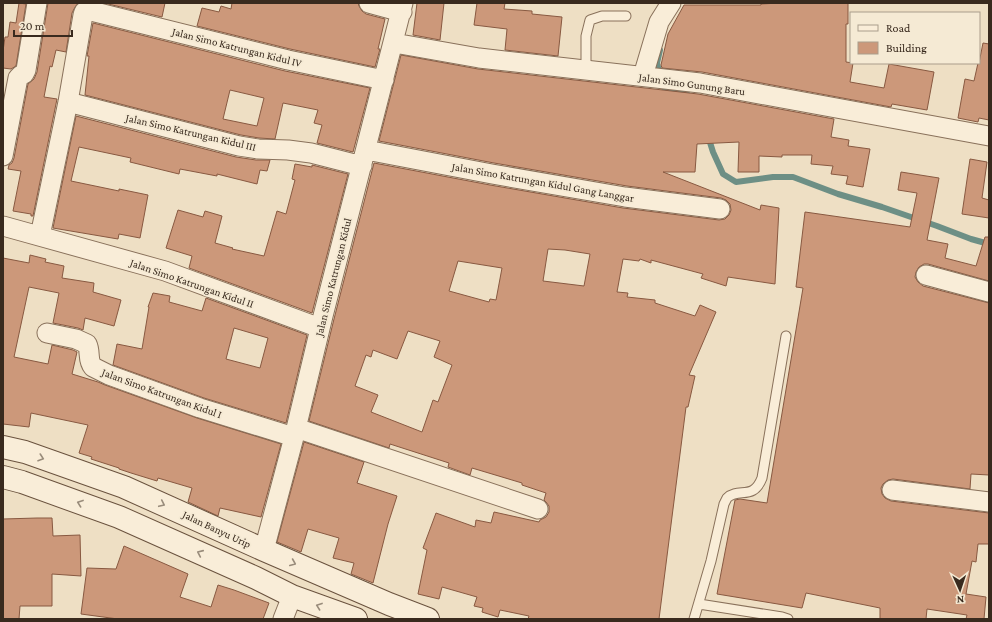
<svg xmlns="http://www.w3.org/2000/svg" width="992" height="622" viewBox="0 0 992 622" font-family="'Crimson Pro',serif">
	<rect width="100%" height="100%" fill="#eedfc4"/>
	<g fill="none" stroke-linecap="round" stroke-linejoin="round">
		<path stroke="#6d8f85" stroke-width="6" d="M660,76L657,63L660,50
			M663,87L687,94
			M708,136L713,152L723,174L736,182L773,177H793L838,194L882,207L937,226L971,239L989,244"/>
	</g>
	<path fill="#cc987a" stroke="#885941" fill-rule="evenodd" d="M19,3L26,4L16,66L11,69L3,68V51L5,37H8L10,22L16,23Z
		M48,3H78L74,9L72,13L66,52L56,50L52,67L50,66L44,97L57,99L33,216H31V214L13,211L21,171L8,169L9,165L12,163L14,158L28,84L34,79L37,72Z
		M104,3H165L162,17Z
		M232,3H358L359,6L362,11L366,14L385,19L378,49H380L375,67L290,49L197,26L202,8L219,12L221,6L231,9Z
		M417,3H444L440,40L413,35Z
		M477,3H505L504,9L532,11V14L562,17L558,56L505,50L507,29L474,25Z
		M780,3H848V24H846V62L853,63L850,82L884,88L889,64L934,72L927,110L892,104L891,107L702,72L662,68L661,65L668,34L684,5H761V4Z
		M93,23L285,71L370,88L353,152L317,143L322,125L314,123L318,110L283,103L275,139L259,138L241,135L85,95L89,56H87ZM230,90L264,98L257,126L223,119Z
		M983,43L989,44V120L979,118L978,122L958,118L965,79L974,81L978,63H979Z
		M401,55L478,69L698,94L834,119L831,137L849,140L848,146L870,149L863,187L846,184L848,176L831,174L833,166L811,164L812,155H782V157L759,156V172H738L739,142L697,144L695,172H663L760,210L761,205L779,208L775,284L728,277L726,286L701,278L703,274L651,260V263L640,259L639,261L623,259L617,292L628,293L627,297L655,300V303L695,316L700,305L716,312L689,375L695,376L688,407H686L659,619H528L529,616L500,610L498,617L482,612L483,608L474,606L477,597L442,587L439,599L418,594L427,550L423,548L436,513L475,527L476,520L491,523L494,512L539,522L540,520L546,517L549,512V506L546,502L544,500L546,493L522,485V483L472,468L470,475L448,467L449,463L390,444L389,448L309,421L334,319L374,163L490,185L623,208L719,220L725,219L729,215L731,210L730,204L726,200L721,198L627,186L494,163L379,141ZM548,249L565,250L590,254L584,286L543,281ZM458,261L502,268L496,300L490,299L489,302L449,291ZM408,331L440,341L434,357L452,365L438,402L433,400L422,432L371,412L378,395L355,386L366,355L371,357L373,350L397,359Z
		M76,116L236,157L256,160H270L267,171L260,170L257,184L217,174V176L180,169L179,174L130,162L131,158L79,147L71,181L119,191V189L148,195L140,238L119,234L118,239L53,228Z
		M970,159L987,162L982,198L989,200V218L962,214Z
		M295,164L312,167V165L348,174L312,313L189,268L192,256L166,248L178,210L203,217L205,211L222,216L215,243L233,248L232,249L264,256L277,211L286,214L295,180L292,179Z
		M901,172L939,178L927,240L948,244L945,258L976,266L985,237H989V281L928,264H924L919,267L916,272L915,277L918,282L923,286L989,303V475L971,474L970,489L893,479L888,480L883,484L881,488L882,494L885,498L891,501L989,513V544H978L976,562L972,561L966,594L986,597L984,619H966L967,615L927,609L926,619H880V608L806,593L802,608L717,594L735,500L740,499L767,503L803,288L796,287L805,212L910,227L917,193L898,190Z
		M30,255L46,259L45,262L64,266L62,278L94,283L93,292L121,300L114,326L85,318L83,330L78,328L53,323L59,293L29,287L14,357L48,364L52,345L73,350L77,352L72,374L98,382L105,385L197,418L281,444L261,517L220,508L218,516L188,502L192,488L158,478L157,481L131,473L119,469V468L91,459L92,457L79,453L88,425L31,413L29,427L3,424V258L29,263Z
		M153,293L170,296L169,302L202,311L206,298L307,335L286,423L204,398L113,365L117,344L142,349L149,307H148ZM234,328L268,338L260,368L226,359Z
		M304,442L364,462L357,483L397,496L388,524L373,583L351,574L354,563L333,558L339,538L308,529L301,552L277,542Z
		M37,518H52L53,536L80,535L81,576L52,574V606H20L19,619H3V519Z
		M124,546L188,574L180,597L211,607L218,585L234,590L269,603L263,619H118L81,614L87,568L116,569Z"/>
	<g fill="none" stroke-linecap="round" stroke-linejoin="round">
		<g stroke="#89715b" stroke-width="11">
			<path id="lane" d="M586,70V36L590,20L602,16H626
				M699,604L782,617L788,619
				M694,619L711,561L724,504C725,502 726,500 727,498C739,487 753,501 762,478L786,336"/>
		</g>
		<g stroke="#89715b" stroke-width="21">
			<path id="street" d="M369,3L402,12
				M394,43L479,58L700,83L989,136
				M643,76L659,22L671,3
				M68,102L239,146L258,149L288,150L311,153L362,166
				M366,150L492,174L625,197L720,209
				M3,156L18,78L21,75L24,74L26,70L37,3
				M3,226L165,271L320,328
				M40,236L68,102L83,15L84,12L87,10L288,60L384,80
				M926,275L989,292
				M47,333L76,339L87,344C91,352 87,360 93,367L109,375L200,408L294,437
				M296,428L538,509
				M892,490L989,502
				M264,550L294,437L323,316L403,3
				M283,619L292,596"/>
		</g>
		<g stroke="#6a523e" stroke-width="24">
			<path id="secondary" d="M3,447L25,452L124,487L264,550L389,604L428,619
				M3,477L22,482L119,517L256,578L292,596L356,619"/>
		</g>
		<use href="#lane" stroke="#f9edd8" stroke-width="9"/>
		<use href="#street" stroke="#f9edd8" stroke-width="19"/>
		<use href="#secondary" stroke="#f9edd8" stroke-width="22"/>
	</g>
	<defs><path id="oneway-chevron" d="M-2-3.5L2.5 0L-2 3.5" fill="none" stroke-width="1.6" stroke-linecap="round" stroke-linejoin="round"/></defs>
	<g stroke="#998c7b">
		<use href="#oneway-chevron" transform="translate(41 458) rotate(19)"/>
		<use href="#oneway-chevron" transform="translate(80 503) rotate(-160)"/>
		<use href="#oneway-chevron" transform="translate(162 504) rotate(25)"/>
		<use href="#oneway-chevron" transform="translate(200 553) rotate(-156)"/>
		<use href="#oneway-chevron" transform="translate(293 563) rotate(23)"/>
		<use href="#oneway-chevron" transform="translate(319 606) rotate(-160)"/>
	</g>
	<g text-anchor="middle" stroke-width="3.5" stroke-linejoin="round" paint-order="stroke">
		<g font-size="11" fill="#392a1e" stroke="#f5ead4">
			<text transform="translate(237 47) rotate(14)" y="4">Jalan Simo Katrungan Kidul IV</text>
			<text transform="translate(692 84) rotate(8)" y="4">Jalan Simo Gunung Baru</text>
			<text transform="translate(191 132) rotate(13)" y="4">Jalan Simo Katrungan Kidul III</text>
			<text transform="translate(543 182) rotate(10)" y="4">Jalan Simo Katrungan Kidul Gang Langgar</text>
			<text transform="translate(333 277) rotate(-76)" y="4">Jalan Simo Katrungan Kidul</text>
			<text transform="translate(192 283) rotate(19)" y="4">Jalan Simo Katrungan Kidul II</text>
			<text transform="translate(162 393) rotate(20)" y="4">Jalan Simo Katrungan Kidul I</text>
			<text transform="translate(217 529) rotate(25)" y="4">Jalan Banyu Urip</text>
		</g>
	</g>
	<rect width="992" height="622" fill="none" stroke="#392a1e" stroke-width="8"/>
	<rect x="850" y="12" width="130" height="52" fill="#f5ead4" stroke="#aa9d8b"/>
	<rect x="858" y="25" width="20" height="6" fill="#f9edd8" stroke="#aa9d8b"/>
	<text x="886" y="32" font-size="12" fill="#392a1e">Road</text>
	<rect x="858" y="42" width="20" height="12" fill="#cc987a" stroke="#aa9d8b"/>
	<text x="886" y="52" font-size="12" fill="#392a1e">Building</text>
	<g transform="translate(960 590) rotate(177)" stroke="#f5ead4" stroke-width="3" paint-order="stroke">
	<path d="M0-3L7 15L0 10L-7 15Z" fill="#392a1e"/>
	<text y="-6" font-size="11" font-weight="bold" text-anchor="middle" fill="#392a1e">N</text>
	</g>
	<path d="M14 30v6h58v-6" fill="none" stroke="#392a1e" stroke-width="2"/>
	<text x="20" y="30" font-size="12" fill="#392a1e" stroke="#f5ead4" stroke-width="3" paint-order="stroke">20 m</text>
</svg>
